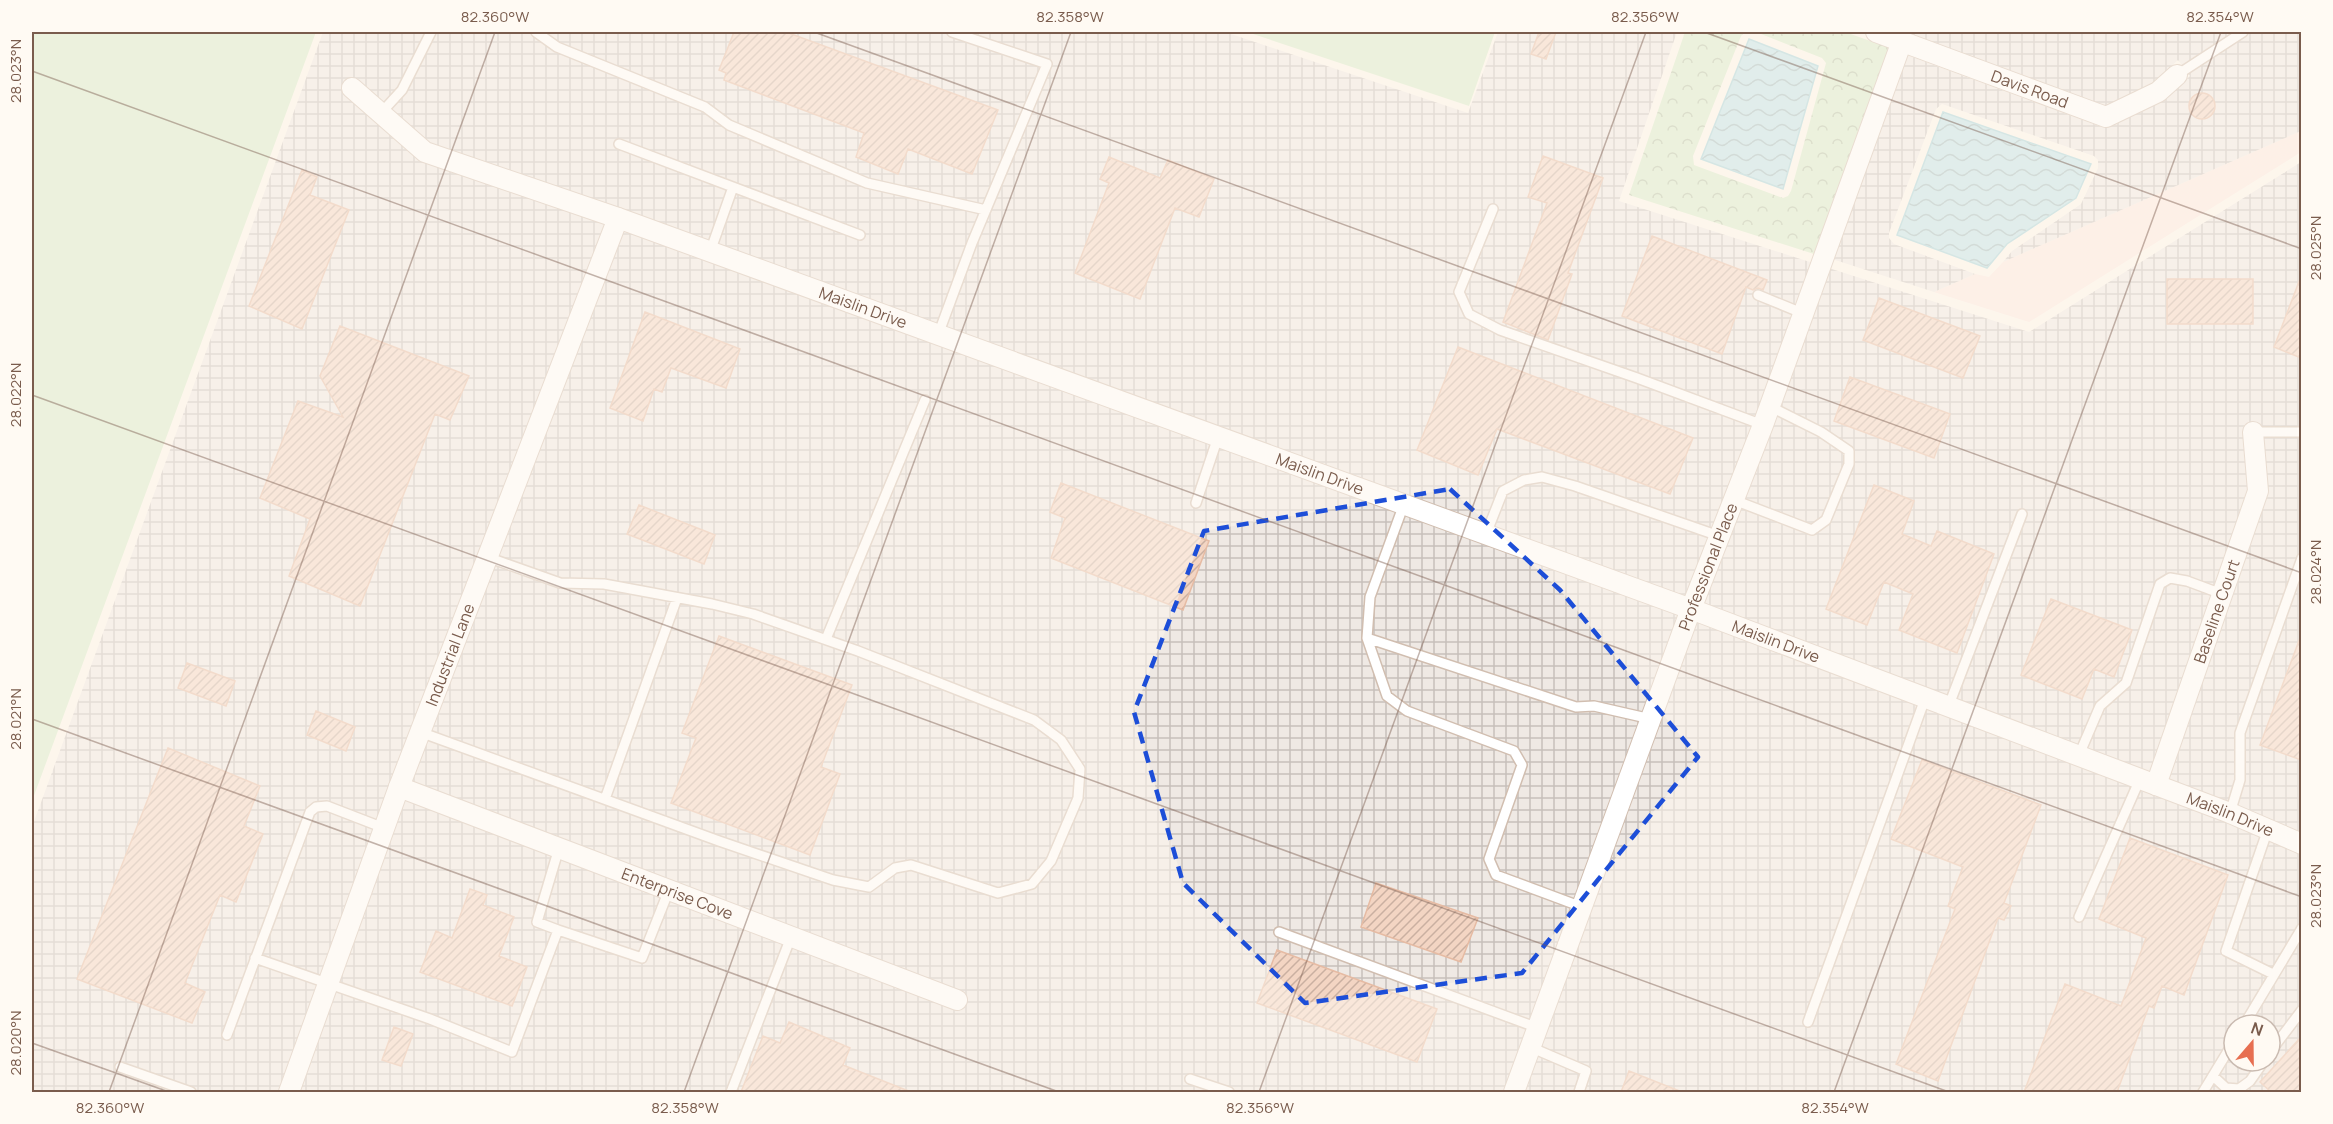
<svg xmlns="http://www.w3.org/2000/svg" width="2333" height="1124" viewBox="0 0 2333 1124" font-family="Manrope,sans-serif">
	<defs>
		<pattern id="industrial-grid" width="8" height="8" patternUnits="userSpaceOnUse" patternTransform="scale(1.5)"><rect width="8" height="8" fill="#efe9e4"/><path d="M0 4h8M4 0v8" fill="none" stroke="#c7c0bb"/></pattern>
		<pattern id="forest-crowns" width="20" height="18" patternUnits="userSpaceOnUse" patternTransform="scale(1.5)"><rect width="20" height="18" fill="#d8ecc9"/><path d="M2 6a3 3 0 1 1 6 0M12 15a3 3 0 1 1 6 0" fill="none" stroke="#b4c2a5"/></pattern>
		<pattern id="water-waves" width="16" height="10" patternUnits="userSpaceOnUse" patternTransform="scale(1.5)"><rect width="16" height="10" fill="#bfe3e8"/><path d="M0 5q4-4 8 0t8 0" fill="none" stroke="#a0bbbe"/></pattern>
		<pattern id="building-hatch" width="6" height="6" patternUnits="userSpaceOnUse" patternTransform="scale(1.5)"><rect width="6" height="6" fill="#f3d5c3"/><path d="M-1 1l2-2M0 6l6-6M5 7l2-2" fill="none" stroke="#cab0a1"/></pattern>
	</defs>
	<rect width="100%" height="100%" fill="#fdf6ec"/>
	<path fill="#fde8e0" d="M2301,131V152L2029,322L1934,292L1975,274L1989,277L2003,262Z"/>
	<path fill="url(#industrial-grid)" fill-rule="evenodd" d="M323,32H1225L1468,113L1498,32H1677L1619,201L2029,332L2301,162V1092H32V827ZM2234,1025H2270V1061H2234Z
		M1906,32H2301V131L2003,262L2012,251L2081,204L2098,168V160L2094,156L1942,104L1936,109L1889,233V238L1894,244L1975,274L1934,292L1832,259L1907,55L2102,127H2109L2164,100L2190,76L2178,60L2153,83L2106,106Z"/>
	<path fill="#d8ecc9" d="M32,32H316L32,801Z
		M1247,32H1495L1469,106Z"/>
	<path fill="url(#forest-crowns)" d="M1685,32H1745L1741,36L1693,156L1694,165L1783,198L1788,196L1791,191L1826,63L1822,58L1756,32H1845L1890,48L1814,254L1629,195Z"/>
	<path fill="url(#water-waves)" stroke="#a5d3da" stroke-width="1.5" d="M1749,39L1818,66L1783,189L1701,159Z
		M1943,112L2091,164L2076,198L2007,244L1987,268L1897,235Z"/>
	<path fill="url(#building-hatch)" stroke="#e6bba3" stroke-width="1.5" d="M734,32H786L998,110L972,174L908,149L898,174L856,157L864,133L724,80L726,73L719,70Z
		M1539,32H1556L1546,59L1531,54Z
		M2189 106a13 13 0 1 1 26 0a13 13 0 1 1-26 0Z
		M1543,156L1603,178L1568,273L1572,274L1548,340L1503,322L1547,203L1528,197Z
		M1109,157L1160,178L1168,160L1214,179L1199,217L1175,208L1140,299L1075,273L1109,183L1100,179Z
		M302,170L317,177L310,195L349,210L302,329L249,306Z
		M1652,236L1767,280L1763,290L1758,288L1753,290L1746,287L1722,354L1622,316Z
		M2167,279H2253V324H2167Z
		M2300,279H2301V358L2274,347Z
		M1879,298L1980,336L1963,378L1863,340Z
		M645,312L740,349L726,388L671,368L662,392L654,389L643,421L610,408Z
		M340,326L469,376L450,420L435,414L360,606L289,576L310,519L260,498L298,401L343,417L320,376Z
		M1458,347L1693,438L1670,494L1497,429L1478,475L1417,450Z
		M1850,377L1950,414L1934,458L1834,421Z
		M1061,483L1209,541L1183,610L1051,558L1065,518L1050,512Z
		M1874,485L1914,501L1902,534L1931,546L1937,531L1994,554L1957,653L1899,630L1913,594L1884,582L1867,625L1826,609Z
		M639,505L715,535L704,564L627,534Z
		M2051,599L2132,630L2114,677L2094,669L2082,699L2021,675Z
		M719,636L852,685L821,767L840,774L810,855L671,803L696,738L682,733Z
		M2300,638H2301V760L2260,745Z
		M187,663L235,681L226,706L178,688Z
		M316,711L355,727L346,751L307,735Z
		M168,748L260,786L244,826L263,834L236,902L220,895L185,983L205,992L192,1023L77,979Z
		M1922,760L2041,805L2004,903L2011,906L2004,920L1998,918L1938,1081L1896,1064L1955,909L1948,906L1963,867L1891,839Z
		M2130,838L2228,875L2184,995L2162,986L2154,1008L2149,1006L2117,1092H2024L2065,984L2121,1006L2146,938L2099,919Z
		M1376,883L1478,918L1461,962L1361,927Z
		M470,889L487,895L483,905L514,917L499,956L527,967L512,1006L420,972L436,931L452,938Z
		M1277,950L1437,1009L1417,1062L1257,1003Z
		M789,1022L850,1048L843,1065L911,1092H741L763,1036L780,1043Z
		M394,1027L413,1034L401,1066L382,1060Z
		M2301,1037V1092H2271L2260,1082Z
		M1629,1071L1682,1092H1621Z"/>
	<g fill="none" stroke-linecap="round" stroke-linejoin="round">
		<g stroke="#d1beb0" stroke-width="12">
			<path id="lane" d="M536,32L557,47L705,107L729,125L867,183L986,210
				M2177,75L2243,32
				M381,113L402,90L431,32
				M619,144L860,235
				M1493,209L1459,292L1469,314L1500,330L1637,378L1763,425
				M710,252L733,187
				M1758,295L1802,313
				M938,335L972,243L1047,64L952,32
				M2253,432H2302
				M1734,500L1812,530L1826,520L1849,464V451L1821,432L1769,406
				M1196,503L1218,437
				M1404,504L1370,597L1367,638L1387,696L1407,711L1514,751L1522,765L1489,859L1496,875L1582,907
				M1486,534L1503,491L1524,480L1542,477L1575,486L1719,536
				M1367,638L1576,707L1594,706L1651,719
				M826,639L925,400
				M1949,705L2022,514
				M420,732L719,841L833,880L869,887L895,868L911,865L998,893L1032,884L1051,861L1078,798L1080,769L1061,740L1034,720L858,651L753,614L712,604L604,584L560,583L487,557
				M2079,755L2100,706L2126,683L2160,584L2170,578L2187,581L2222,594
				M605,799L677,598
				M2230,813L2240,780V733L2302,558
				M2268,829L2226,951L2273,974
				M2079,917L2140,779
				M558,930L537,922L559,848
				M1279,932L1538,1028
				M255,958L430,1019L512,1052L558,930L642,958L669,890
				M1808,1022L1926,696
				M2244,1025L2302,928
				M227,1035L310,812L316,807L327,806L384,828
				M1530,1047L1586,1071L1579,1092
				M2270,1052L2302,1010
				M120,1067L191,1092
				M2213,1076L2226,1088L2239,1089L2250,1081L2264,1061
				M1190,1079L1229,1092
				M731,1092L791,937
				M2203,1092L2234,1041"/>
		</g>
		<g stroke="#d1beb0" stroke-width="22">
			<g id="street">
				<path id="s1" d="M1876,32L2106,117L2158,92L2177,75"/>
				<path id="s2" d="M352,88L425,152L618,218L1691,609L2230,813L2302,844"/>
				<path id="s3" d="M2156,785L2258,491L2253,432"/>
				<path id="s4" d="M399,787L957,1000"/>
				<path id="s5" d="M289,1092L399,787L618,218"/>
				<path id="s6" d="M1514,1092L1691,609L1763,425L1902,41"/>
			</g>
		</g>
		<use href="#lane" stroke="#fff" stroke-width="9"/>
		<use href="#street" stroke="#fff" stroke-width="20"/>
	</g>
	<path d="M0 0H2333V1124H0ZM1450,489L1560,590L1698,757L1522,973L1305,1003L1183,883L1134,712L1204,531Z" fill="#fdf6ec" fill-opacity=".55" fill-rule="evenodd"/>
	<path fill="none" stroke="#1d4ed8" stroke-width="4.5" stroke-dasharray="12 8" stroke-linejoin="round" d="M1450,489L1560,590L1698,757L1522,973L1305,1003L1183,883L1134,712L1204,531Z"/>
	<path fill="none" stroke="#7a5c4d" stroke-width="1.5" stroke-opacity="0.45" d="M814,32L2302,573M1704,32L2302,249M32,71L2302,897M32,395L1949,1092M32,719L1059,1092M32,1043L169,1092M109,1092L495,32M684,1092L1071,32M1259,1092L1646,32M1834,1092L2221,32"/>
	<g text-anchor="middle" stroke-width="4.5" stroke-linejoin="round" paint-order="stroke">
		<g font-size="16" fill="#7a5c4d" stroke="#fffaf3">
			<text dy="6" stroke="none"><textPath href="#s1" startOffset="164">Davis Road</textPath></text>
			<text dy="6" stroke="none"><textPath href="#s2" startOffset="562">Maislin Drive</textPath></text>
			<text dy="6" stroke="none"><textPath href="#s2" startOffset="1048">Maislin Drive</textPath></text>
			<text dy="6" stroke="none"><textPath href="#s6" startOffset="560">Professional Place</textPath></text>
			<text dy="6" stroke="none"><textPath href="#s3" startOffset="184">Baseline Court</textPath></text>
			<text dy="6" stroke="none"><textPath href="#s2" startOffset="1534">Maislin Drive</textPath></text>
			<text dy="6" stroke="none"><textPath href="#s5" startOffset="466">Industrial Lane</textPath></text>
			<text dy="6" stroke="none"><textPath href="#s2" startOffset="2020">Maislin Drive</textPath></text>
			<text dy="6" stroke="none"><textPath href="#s4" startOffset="298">Enterprise Cove</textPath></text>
		</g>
	</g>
	<rect width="2333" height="1124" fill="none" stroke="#fffaf3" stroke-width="66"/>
	<g transform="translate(2252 1043) rotate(20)"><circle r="28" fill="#fffaf3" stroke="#cabbb1" stroke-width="1.5"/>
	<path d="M0-4.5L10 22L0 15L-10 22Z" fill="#e76f51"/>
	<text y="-9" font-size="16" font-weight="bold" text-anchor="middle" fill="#7a5c4d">N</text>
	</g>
	<rect x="33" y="33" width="2267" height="1058" fill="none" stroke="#7a5c4d" stroke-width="2"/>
	<g font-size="15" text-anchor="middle" fill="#7a5c4d">
		<text x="495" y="22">82.360°W</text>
		<text x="1070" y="22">82.358°W</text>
		<text x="1645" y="22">82.356°W</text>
		<text x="2220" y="22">82.354°W</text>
		<text transform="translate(16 71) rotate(-90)" y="5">28.023°N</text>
		<text transform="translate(2316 248) rotate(-90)" y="5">28.025°N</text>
		<text transform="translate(16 395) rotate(-90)" y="5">28.022°N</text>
		<text transform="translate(2316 572) rotate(-90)" y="5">28.024°N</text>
		<text transform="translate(16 719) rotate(-90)" y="5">28.021°N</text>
		<text transform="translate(2316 896) rotate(-90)" y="5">28.023°N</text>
		<text transform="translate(16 1043) rotate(-90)" y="5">28.020°N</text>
		<text x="110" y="1113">82.360°W</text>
		<text x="685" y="1113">82.358°W</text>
		<text x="1260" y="1113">82.356°W</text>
		<text x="1835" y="1113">82.354°W</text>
	</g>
</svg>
